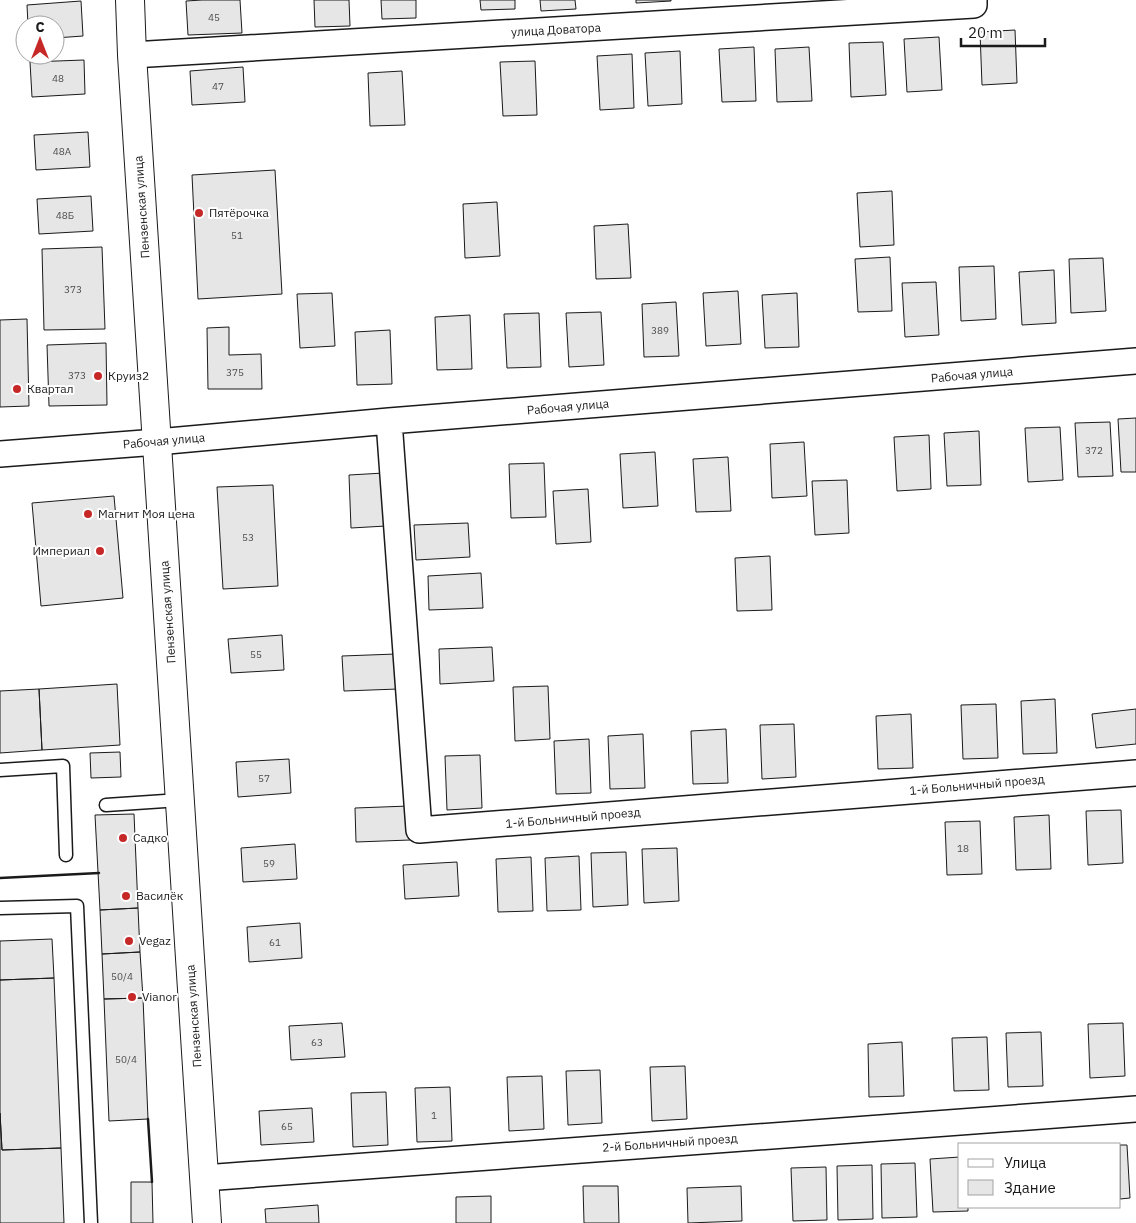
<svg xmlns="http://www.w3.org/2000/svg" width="1136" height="1223" viewBox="0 0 1136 1223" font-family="'IBM Plex Sans',sans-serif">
	<rect width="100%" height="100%" fill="#fff"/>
	<path fill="#e6e6e6" stroke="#1a1a1a" d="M202,0H240L242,33L188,35L186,1Z
		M314,0H349L350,26L315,27Z
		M381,0H416V18L382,19Z
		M480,0H515V9L481,10Z
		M540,0H575L576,9L541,11Z
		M636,0H671V1L636,3Z
		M81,1L83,36L55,38V25H28L27,5Z
		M1015,30L1017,83L982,85L980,32Z
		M939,37L942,90L907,92L904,39Z
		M883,42L886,95L851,97L849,43Z
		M754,47L756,101L722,102L719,49Z
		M809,47L812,101L777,102L775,49Z
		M680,51L682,104L648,106L645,53Z
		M632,54L634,108L600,110L597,56Z
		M84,60L85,94L32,97L30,62Z
		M535,61L537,115L503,116L500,62Z
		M243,67L245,102L192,105L190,71Z
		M402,71L405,125L370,126L368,73Z
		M88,132L90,167L36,170L34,135Z
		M275,170L282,294L198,299L192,175Z
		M892,191L894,245L860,247L857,193Z
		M91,196L93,231L39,234L37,199Z
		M497,202L500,256L465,258L463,204Z
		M628,224L631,278L596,279L594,226Z
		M102,247L105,329L44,330L42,249Z
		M890,257L892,311L858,312L855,259Z
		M1103,258L1106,311L1071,313L1069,259Z
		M994,266L996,319L961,321L959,267Z
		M1054,270L1056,323L1022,325L1019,272Z
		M936,282L939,335L905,337L902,283Z
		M738,291L741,344L706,346L703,293Z
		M332,293L335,346L300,348L297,294Z
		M797,293L799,347L765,348L762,295Z
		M676,302L679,356L644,357L642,304Z
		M601,312L604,365L569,367L566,313Z
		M539,313L541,367L507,368L504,314Z
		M470,315L472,369L437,370L435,317Z
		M27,319L29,406L0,407V320Z
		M229,327V355L261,354L262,389H208L207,328Z
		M390,330L392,384L357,385L355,332Z
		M106,343L107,405L49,406L47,345Z
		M1136,418V472H1121L1118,419Z
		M1110,422L1113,476L1078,477L1075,423Z
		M1060,427L1063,480L1028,482L1025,428Z
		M979,431L981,485L947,486L944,433Z
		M929,435L931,489L897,491L894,437Z
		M804,442L807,496L772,498L770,444Z
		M655,452L658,506L623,508L620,454Z
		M728,457L731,511L696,512L693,459Z
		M544,463L546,517L511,518L509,464Z
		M384,473L386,526L351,528L349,475Z
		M847,480L849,533L815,535L812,481Z
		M273,485L278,586L223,589L217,487Z
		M588,489L591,542L556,544L553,491Z
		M114,496L123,598L41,606L32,503Z
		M468,523L470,557L416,560L414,525Z
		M770,556L772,610L737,611L735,558Z
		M481,573L483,608L429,610L428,576Z
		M282,635L284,670L231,673L228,639Z
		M492,647L494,681L440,684L439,649Z
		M396,654L398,689L344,691L342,656Z
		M117,684L120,745L42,750L39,689Z
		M548,686L550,739L515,741L513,687Z
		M39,689L42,750L0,753V691Z
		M1055,699L1057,753L1023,754L1021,701Z
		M996,704L998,758L963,759L961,705Z
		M1136,709V744L1096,748L1092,714Z
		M911,714L913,768L878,769L876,716Z
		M794,724L796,777L762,779L760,725Z
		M726,729L728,783L693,784L691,731Z
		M643,734L645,788L610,789L608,736Z
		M589,739L591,793L556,794L554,741Z
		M120,752L121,777L91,778L90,753Z
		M480,755L482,808L447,810L445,756Z
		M289,759L291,793L238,797L236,762Z
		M409,806L410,840L356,842L355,808Z
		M1121,810L1123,863L1088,865L1086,811Z
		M134,814L138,908L100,910L95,815Z
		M1049,815L1051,869L1016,870L1014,817Z
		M980,821L982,874L947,875L945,822Z
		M295,844L297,879L243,882L241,848Z
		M677,848L679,901L644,903L642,849Z
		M626,852L628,905L593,907L591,853Z
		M579,856L581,910L547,911L545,858Z
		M531,857L533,911L498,912L496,859Z
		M457,862L459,896L405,899L403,865Z
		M138,908L140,952L102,954L100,910Z
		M300,923L302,958L249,962L247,927Z
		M52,939L54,978L0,980V941Z
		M140,952L143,998L104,999L102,954Z
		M54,978L61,1148L2,1150L0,1113V980Z
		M143,998L148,1119L109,1121L104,999Z
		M342,1023L345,1057L291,1060L289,1026Z
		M1123,1023L1125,1076L1090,1078L1088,1024Z
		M1041,1032L1043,1086L1008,1087L1006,1033Z
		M987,1037L989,1090L954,1091L952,1038Z
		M902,1042L904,1096L869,1097L868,1044Z
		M685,1066L687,1119L652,1121L650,1067Z
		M600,1070L602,1123L568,1125L566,1071Z
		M542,1076L544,1129L509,1131L507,1077Z
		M450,1087L452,1141L417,1142L415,1088Z
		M386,1092L388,1145L353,1147L351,1093Z
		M312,1108L314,1142L261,1145L259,1111Z
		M0,1113L2,1150L61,1148L64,1223H0Z
		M1120,1145H1127L1130,1198L1120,1199Z
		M960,1157V1207H968V1211L933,1212L930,1159Z
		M915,1163L917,1217L882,1218L881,1164Z
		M872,1165L873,1219L838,1220L837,1166Z
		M826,1167L827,1220L793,1221L791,1168Z
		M131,1182H152L153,1223H131Z
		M583,1186H618L619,1223H584Z
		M741,1186L742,1221L688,1223L687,1188Z
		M491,1196V1223H456V1197Z
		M318,1205L319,1223H266L265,1209Z"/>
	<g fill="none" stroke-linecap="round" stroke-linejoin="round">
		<g stroke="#1a1a1a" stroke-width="15">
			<path id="lane" d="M0,770L63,766L66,855
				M106,805L180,800
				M0,908L77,906L91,1223"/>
		</g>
		<g stroke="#1a1a1a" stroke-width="28">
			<path id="street" d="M132,55L974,5V0
				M389,421L419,830L1136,773
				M0,454L157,442L389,421L1136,361
				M204,1178L1136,1109"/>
		</g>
		<g stroke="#1a1a1a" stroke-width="30">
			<path id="secondary" d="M130,0L132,55L207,1223"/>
		</g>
		<use href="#lane" stroke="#fff" stroke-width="12"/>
		<use href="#street" stroke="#fff" stroke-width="25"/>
		<use href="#secondary" stroke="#fff" stroke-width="28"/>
		<path stroke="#1a1a1a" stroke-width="2.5" d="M0,878L99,873
			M148,1119L152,1182"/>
	</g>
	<g fill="#c62828" stroke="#fff" stroke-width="2">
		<circle cx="199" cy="213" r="5"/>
		<circle cx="98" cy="376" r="5"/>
		<circle cx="17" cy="389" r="5"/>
		<circle cx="88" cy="514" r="5"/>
		<circle cx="100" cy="551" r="5"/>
		<circle cx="123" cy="838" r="5"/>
		<circle cx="126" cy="896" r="5"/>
		<circle cx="129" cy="941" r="5"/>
		<circle cx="132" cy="997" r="5"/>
	</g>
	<g text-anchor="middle" stroke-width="4" stroke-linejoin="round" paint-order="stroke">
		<g font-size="10" fill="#4d4d4d">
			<text x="214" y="21">45</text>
			<text x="58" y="82">48</text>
			<text x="218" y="90">47</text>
			<text x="62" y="155">48А</text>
			<text x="65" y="219">48Б</text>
			<text x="237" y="239">51</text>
			<text x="73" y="293">373</text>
			<text x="660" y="334">389</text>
			<text x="235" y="376">375</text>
			<text x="77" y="379">373</text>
			<text x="1094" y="454">372</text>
			<text x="248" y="541">53</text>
			<text x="256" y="658">55</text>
			<text x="264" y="782">57</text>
			<text x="963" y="852">18</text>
			<text x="269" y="867">59</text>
			<text x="275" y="946">61</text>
			<text x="122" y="980">50/4</text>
			<text x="317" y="1046">63</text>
			<text x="126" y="1063">50/4</text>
			<text x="434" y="1119">1</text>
			<text x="287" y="1130">65</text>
		</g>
		<g font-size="12" fill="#1a1a1a" stroke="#fff">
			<text transform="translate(556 30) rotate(-3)" y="4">улица Доватора</text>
			<text transform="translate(142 207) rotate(-94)" y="4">Пензенская улица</text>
			<text transform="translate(972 375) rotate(-5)" y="4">Рабочая улица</text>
			<text transform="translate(568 407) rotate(-5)" y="4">Рабочая улица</text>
			<text transform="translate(164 441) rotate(-5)" y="4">Рабочая улица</text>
			<text transform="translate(168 612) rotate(-94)" y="4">Пензенская улица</text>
			<text transform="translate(977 785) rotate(-5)" y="4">1-й Больничный проезд</text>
			<text transform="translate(573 818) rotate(-5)" y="4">1-й Больничный проезд</text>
			<text transform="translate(194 1016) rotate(-94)" y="4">Пензенская улица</text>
			<text transform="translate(670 1143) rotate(-4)" y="4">2-й Больничный проезд</text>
		</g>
		<g font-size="12" fill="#1a1a1a" stroke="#fff" text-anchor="start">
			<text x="209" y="217">Пятёрочка</text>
			<text x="108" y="380">Круиз2</text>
			<text x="27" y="393">Квартал</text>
			<text x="98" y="518">Магнит Моя цена</text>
			<text x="90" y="555" text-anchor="end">Империал</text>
			<text x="133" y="842">Садко</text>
			<text x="136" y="900">Василёк</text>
			<text x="139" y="945">Vegaz</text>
			<text x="142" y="1001">Vianor</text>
		</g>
	</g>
	<rect x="958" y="1143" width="162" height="65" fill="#ffffff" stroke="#a3a3a3"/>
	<rect x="968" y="1159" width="25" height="8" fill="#ffffff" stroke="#a3a3a3"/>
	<text x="1004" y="1168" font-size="15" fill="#1a1a1a">Улица</text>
	<rect x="968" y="1180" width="25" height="15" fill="#e6e6e6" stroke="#a3a3a3"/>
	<text x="1004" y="1193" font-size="15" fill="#1a1a1a">Здание</text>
	<g transform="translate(40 40)"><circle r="24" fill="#ffffff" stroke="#a3a3a3"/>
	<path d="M0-4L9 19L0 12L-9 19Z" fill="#c62828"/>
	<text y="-8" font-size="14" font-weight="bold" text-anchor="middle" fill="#1a1a1a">С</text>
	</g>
	<path d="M961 38v8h84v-8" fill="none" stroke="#1a1a1a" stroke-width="2.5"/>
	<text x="968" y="38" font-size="15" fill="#1a1a1a" stroke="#ffffff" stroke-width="4" paint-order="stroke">20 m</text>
</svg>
